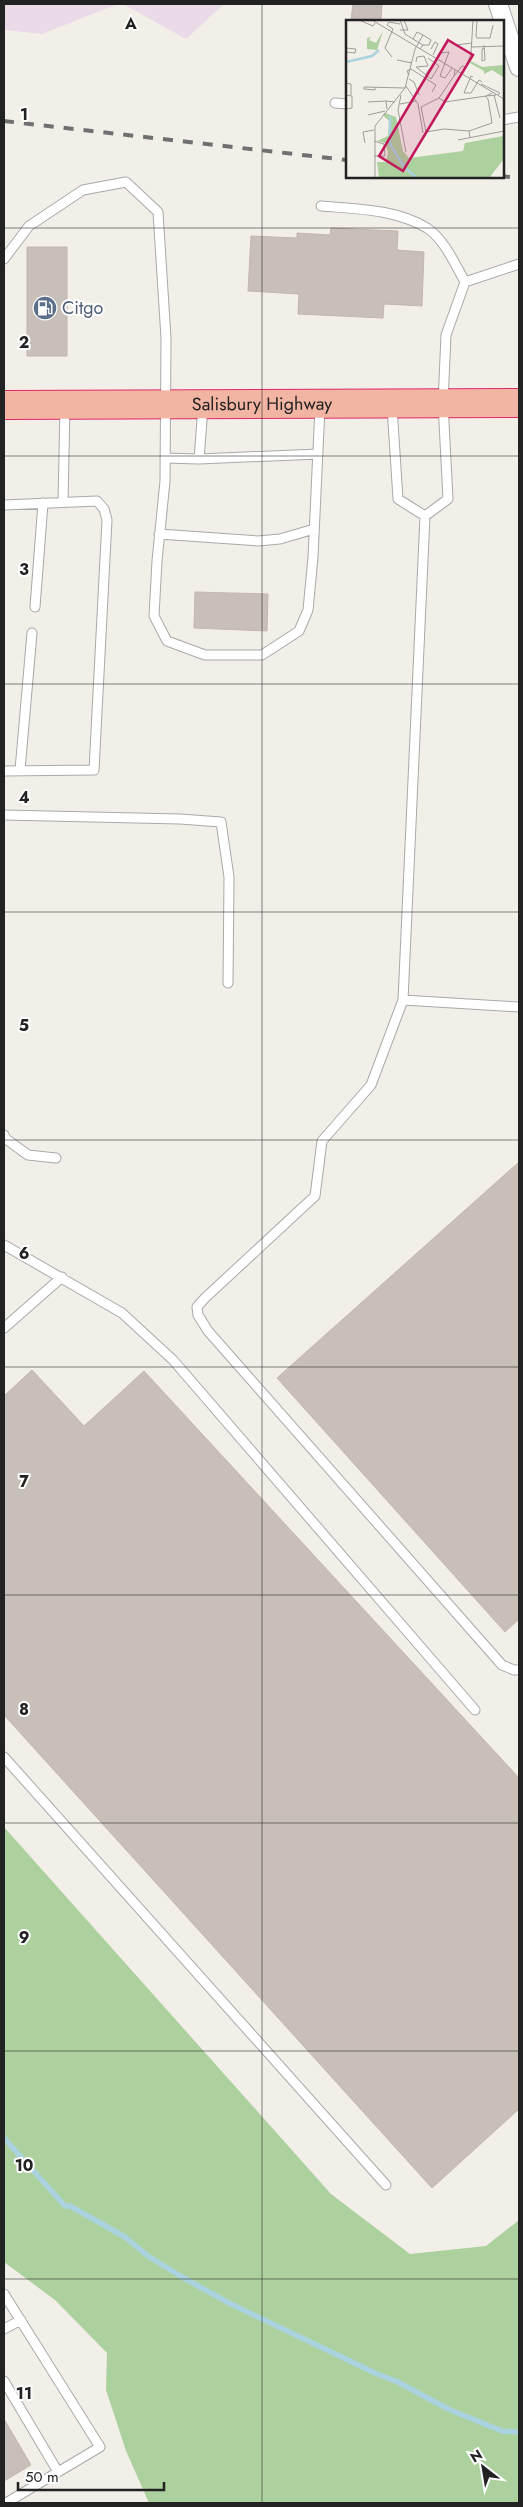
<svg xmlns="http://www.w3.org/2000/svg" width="523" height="2507" viewBox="0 0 523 2507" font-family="Jost,sans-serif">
	<rect width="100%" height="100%" fill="#f2efe9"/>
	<path fill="#ebdbe8" d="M4,4H118L42,34L4,30Z
		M123,4H224L186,39Z"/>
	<path fill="#add19e" d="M4,1827L331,2194L410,2254L486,2246L519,2220V2503H149L126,2451L106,2390L107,2353L55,2300L4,2262Z"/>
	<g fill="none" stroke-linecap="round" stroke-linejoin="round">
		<path stroke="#aad3df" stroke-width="5.5" d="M4,2138L65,2206H70L125,2237L148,2256L182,2277L231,2304L377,2374L398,2382L448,2409L502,2431L519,2432"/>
	</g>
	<path fill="#c7bfb8" stroke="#c4b6ab" d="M353,4H382L381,21H351Z
		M331,228L398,231L397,250L424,252L422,306L384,304L383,318L298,314L299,294L248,291L251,236L297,238V233L330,235Z
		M27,247H67V356H27Z
		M195,592L268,594L267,631L194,628Z
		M519,1162V1619L505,1632L277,1378Z
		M32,1370L84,1426L144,1371L519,1778V2109L432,2188L4,1715V1396Z
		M4,2419L31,2465L4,2481Z"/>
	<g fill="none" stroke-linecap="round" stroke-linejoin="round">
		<g stroke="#a9a9a9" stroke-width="11">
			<path id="service" d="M335,103L347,104
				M502,120L519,117
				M321,206C357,209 395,209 427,228C444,239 455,264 465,282
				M4,259L29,226L83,190L126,182L158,212L166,338L165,481L157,561L154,616L167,641L205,655H262L299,631L308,610L313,557L320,407
				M203,407L199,459L318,454
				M392,407L398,499L425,516L448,499L443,403L446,335L465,282L519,264
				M165,458L199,459
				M63,502L65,407
				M4,505L97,501L104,509L107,520L94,770L4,771
				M425,516L403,1000L519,1007
				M159,534L258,541L280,539L314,529
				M35,607L43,503
				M20,770L32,633
				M4,815L180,819L221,822L229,877L228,983
				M403,1000L371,1085L322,1141L315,1196L205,1298L197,1307L198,1315L208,1331L502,1665L514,1670H519
				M4,1135L6,1139L28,1155L56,1158
				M4,1245L122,1313L173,1360L475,1710
				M4,1328L62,1277
				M4,1757L386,2185
				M4,2294L100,2447L6,2503
				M4,2329L21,2320
				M4,2381L58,2472"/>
		</g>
		<g stroke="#a9a9a9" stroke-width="20">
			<path id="minor" d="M498,4L519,67"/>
		</g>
		<g stroke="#dc2a67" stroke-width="30">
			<g id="trunk">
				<path id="s1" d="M4,405L519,403"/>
			</g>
		</g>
		<use href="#service" stroke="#fff" stroke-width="9"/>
		<use href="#minor" stroke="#fff" stroke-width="18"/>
		<use href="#trunk" stroke="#f2b4a3" stroke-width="28"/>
		<path stroke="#707070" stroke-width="4" stroke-dasharray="10 10" stroke-linecap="butt" d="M4,121L347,160
			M500,176L519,178"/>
	</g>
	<path fill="none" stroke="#222" stroke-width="1" stroke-opacity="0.55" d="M262,4V2503M4,228H519M4,456H519M4,684H519M4,912H519M4,1140H519M4,1367H519M4,1595H519M4,1823H519M4,2051H519M4,2279H519"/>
	<defs>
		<g id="fuel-disc" transform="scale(1.25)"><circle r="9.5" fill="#5c6f8a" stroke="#fff"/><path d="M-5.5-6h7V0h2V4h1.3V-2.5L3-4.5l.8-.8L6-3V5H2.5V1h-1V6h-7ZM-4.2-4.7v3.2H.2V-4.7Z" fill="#fff"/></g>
	</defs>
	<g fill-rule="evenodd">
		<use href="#fuel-disc" x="45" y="308"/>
	</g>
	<g text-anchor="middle" stroke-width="4" stroke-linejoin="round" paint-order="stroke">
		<g font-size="18" fill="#4e5e75" stroke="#fff" text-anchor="start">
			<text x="62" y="314">Citgo</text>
		</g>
		<g font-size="18" fill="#222" stroke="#fff">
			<text dy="6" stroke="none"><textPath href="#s1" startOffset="258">Salisbury Highway</textPath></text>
		</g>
	</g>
	<g transform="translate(346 20)">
		<rect width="158" height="158" fill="#f2efe9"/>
		<path d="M37,11L31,30L21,29V18L25,17L23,20L30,23ZM125,41L136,47L157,45V57L146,50L138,54V51L124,43ZM39,93L50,97L57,131L63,138L117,131L119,123L157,116V140L144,157H33L31,142H40L42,132L39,123L31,121L42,116L43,101L37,95Z" fill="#add19e"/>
		<path fill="none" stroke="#aad3df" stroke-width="2.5" d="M0,42L26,36L33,30M44,96V124L58,147L70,157"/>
		<path fill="none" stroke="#9f9d99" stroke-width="1" d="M13,0L27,6L29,3M26,0L158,79M54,0L59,14L67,19L71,12L77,15M47,9L41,5L43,2L54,4M54,10H62L58,0M130,17L131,0M130,18H144L147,5M67,19L77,25L74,29M110,25L126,23M138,25L139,40L136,41V29L139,28M126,27L158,26M0,28L10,29L9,33L0,32M85,29L89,22L92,24L87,35M46,37L39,28L47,9M91,38L95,33L103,32L94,56L99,58L106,48M51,40L66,43M70,47L85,59L93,46L82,38M70,47L82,46L78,36L71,37L70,42M109,50L108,56L116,46L120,47M117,53L125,34L127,0M63,55L61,51L65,49L90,65L86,72M79,55L88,43M108,56L93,78L99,82L140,76M127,57L125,56L118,73H125L133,60L136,62M63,59L68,62L73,75M0,63L5,64V75M135,64L154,73L152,75M60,66L72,84L77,113M18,67L59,68M18,67V69L29,70V67M146,73L140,76L150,75M0,75L6,76V88L0,89M55,75L52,90L60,132M148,75L154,98M93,78L75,87L80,112L98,109L123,111M22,82L40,81M54,84L70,81M41,89L40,81L49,82M22,95L39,91M124,118L123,111L146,103L142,79L139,76M112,120L158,111M19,123L17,112L28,110M28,136H39L38,124L28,121M29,157V106L59,68L69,29L77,15L85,20L83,25H77"/>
		<path fill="#c2185b" fill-opacity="0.15" stroke="#c2185b" stroke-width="2.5" d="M102,20L127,35L57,151L33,136Z"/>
		<rect width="158" height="158" fill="none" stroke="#222" stroke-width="2.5"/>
	</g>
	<g font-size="16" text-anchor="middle" font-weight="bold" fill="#222" stroke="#fff" stroke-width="4" stroke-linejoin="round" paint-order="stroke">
		<text x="131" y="29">A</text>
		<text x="24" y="120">1</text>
		<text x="24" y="348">2</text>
		<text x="24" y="575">3</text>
		<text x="24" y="803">4</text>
		<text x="24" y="1031">5</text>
		<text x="24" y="1259">6</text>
		<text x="24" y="1487">7</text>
		<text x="24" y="1715">8</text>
		<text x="24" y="1943">9</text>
		<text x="24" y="2171">10</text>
		<text x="24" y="2399">11</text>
	</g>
	<rect width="523" height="2507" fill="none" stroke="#222222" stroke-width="10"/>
	<g transform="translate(483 2467) rotate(329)" stroke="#ffffff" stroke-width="4" paint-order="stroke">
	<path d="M0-4L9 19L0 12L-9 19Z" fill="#222222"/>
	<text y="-8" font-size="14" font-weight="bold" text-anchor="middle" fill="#222222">N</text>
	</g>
	<path d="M18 2482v8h146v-8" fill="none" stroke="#222222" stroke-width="2.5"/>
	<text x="25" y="2482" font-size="15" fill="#222222" stroke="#ffffff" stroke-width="4" paint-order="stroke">50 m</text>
</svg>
